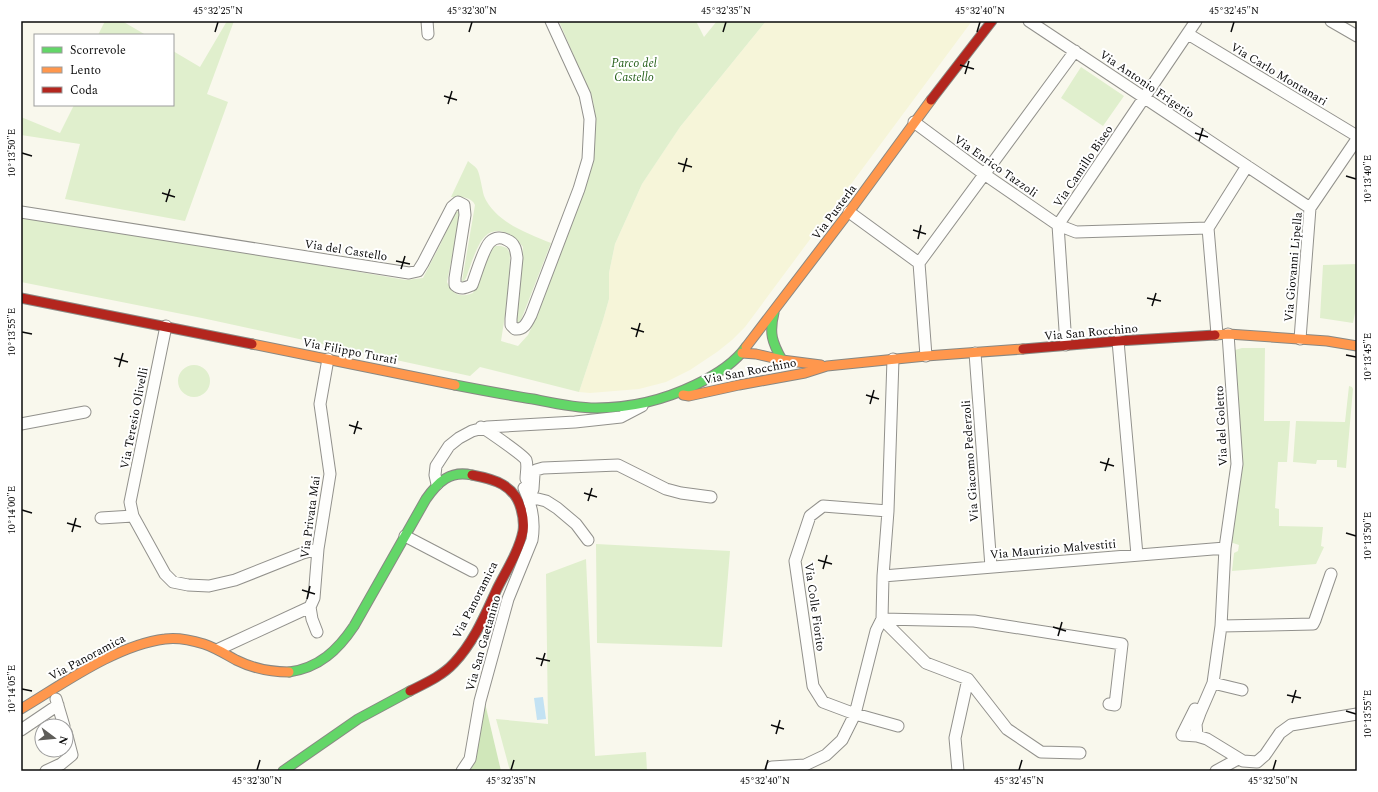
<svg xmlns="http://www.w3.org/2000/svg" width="1378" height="792" viewBox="0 0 1378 792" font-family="Spectral,serif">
	<rect width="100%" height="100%" fill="#f9f8ed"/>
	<path fill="#f6f5d9" d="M766,21H972L745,327L732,340L717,352L690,370L666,382L639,389L590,393L579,392L603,320L609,299V273L615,244L642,184L680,127Z"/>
	<path fill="#e0efcd" d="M105,21H122L146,35H98Z
		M227,21H234L207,94L228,102L185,221L65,199L80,144L21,135V117L60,133L74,105H173V51L200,67Z
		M559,21H696L704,37L717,21H766L680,127L642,184L615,244L609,273V299L603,320L579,392L480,367L470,376L202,318L21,282V216L207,246L406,280L423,278L440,245L454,214L458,211L461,213L459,221L447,282C453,295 460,298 473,293L490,249L494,246H501L507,248L510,254L509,290L501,341L518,346L528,335L535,320L591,169L595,144V116L593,101Z
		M1081,67L1124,96L1103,126L1061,98Z
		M468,161C470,163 475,166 477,169C480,174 482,189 484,196C495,222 527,233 551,243L521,320L518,323L516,322L523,247C512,232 492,222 480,243C474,254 470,267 466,278L463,282L462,281L475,205C471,196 460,197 451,197Z
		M1357,264V303L1353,323L1320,318L1323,265Z
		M1242,348H1265L1264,421H1290L1287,462H1278L1275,508L1279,509V526L1323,527L1321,546L1324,547L1316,564L1232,571L1234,553L1238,551L1239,545L1230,542L1243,466L1235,351V350Z
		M178 381a16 16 0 1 1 32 0a16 16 0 1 1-32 0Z
		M1349,386L1352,387L1353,389L1346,468L1337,467V460H1317L1316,464L1293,462L1296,421L1345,422Z
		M596,544L730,551L722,647L597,643Z
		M586,559L595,756L646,752L647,771H510L496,719L548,724L546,574Z"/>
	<path fill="#d0e7ba" d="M484,699L501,771H468L475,761Z"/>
	<path fill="#c3e2f3" d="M543,697L546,719L537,720L534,698Z"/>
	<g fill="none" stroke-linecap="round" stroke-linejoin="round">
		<g stroke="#92918c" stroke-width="13">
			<path id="street" d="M427,21L428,34
				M1029,21L1310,208
				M1331,21L1357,36
				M1188,34L1357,136
				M914,122L984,174L1058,225L1076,232L1208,228
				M21,212L409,273L418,271L423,263L452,207L458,202L464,205L465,215L455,278V285C461,290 465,288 472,285C476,275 483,249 490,242C495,237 502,237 507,240C515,243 516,250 517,258L511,319V325L515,329C524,330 527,323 531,315L579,189L588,159L590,119L585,95L551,21
				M849,212L919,263
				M166,326L130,502L133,516L165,574L173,582L188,585L209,586L235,580L303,553L318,549
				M1217,334L1208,228L1247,166
				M1300,339L1310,208L1357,139
				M1118,341L1137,555
				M1066,345L1058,225L1196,21
				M975,353L991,567
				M926,356L919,263L1075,51
				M21,424L85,412
				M481,427C487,430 523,455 526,460C528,466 526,473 526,479
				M437,484L435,475L436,466L449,446L459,438L472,431L487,427L575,422L621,417L642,406
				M888,511L823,506L810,516L795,561L813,686L823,702L855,714L898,726
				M101,518L133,516
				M405,536L472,571
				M588,540L576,524L557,508L546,501L538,499H529L533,489L534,474L536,470L543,468L618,465L666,489L681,493L711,497
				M883,576L1225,548
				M882,619L974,621L1122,644L1115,705L1109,704
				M882,619L926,663L968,679L1007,729L1041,752L1080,753
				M1221,626L1313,624L1315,620L1331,574
				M317,632L312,619L310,607L314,598L318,549L330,474L320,404L328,359
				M219,649L310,607
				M1213,683L1242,690
				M56,699L64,726
				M1195,709L1182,735L1197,736L1207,739L1243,761L1257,762L1265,755L1280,733L1291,725L1357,714
				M21,730L58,705
				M1197,736L1196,724L1200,713L1213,683L1221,626L1225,548L1237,464L1228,334
				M772,767L805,765L826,755L842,740L855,714L876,631L882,619L883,576L888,511L893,359
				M46,771L61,764L72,755L66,732
				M462,771L470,759L480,701L508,599L532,540C535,522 532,505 524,488
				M958,771L955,738L968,679
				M1216,771L1238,759"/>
		</g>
		<g stroke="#888883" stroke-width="11">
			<path id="fast" d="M774,313C769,333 772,342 782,360
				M455,385C481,390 507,395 533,399C553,403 575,408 596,408C631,408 664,400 695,385C714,376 734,364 746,347
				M289,672C319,668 338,650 354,626L426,499C438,482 450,470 472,475
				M283,771L358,719L410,691"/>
		</g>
		<g stroke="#888883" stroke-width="11">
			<path id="slow" d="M1215,335L1228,334L1327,341L1357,346
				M252,344L455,385
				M746,347L849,212L931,100
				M742,353L756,354L782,360L821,365
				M683,395L689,396L739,385L805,373L827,366L926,356L1023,349
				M21,709C63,684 116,645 165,639C178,637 191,640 204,644C216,648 225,654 236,660C252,668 272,672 289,672"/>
		</g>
		<g stroke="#888883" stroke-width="11">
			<path id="jam" d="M931,100L992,21
				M21,298L252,344
				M1023,349L1118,341L1215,335
				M410,691C426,683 442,676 454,663C474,642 485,615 497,589C506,571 519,551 523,531C524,524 523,516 521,509C515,485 494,479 472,475"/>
		</g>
		<use href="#street" stroke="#fefefc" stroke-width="11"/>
		<use href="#fast" stroke="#63d668" stroke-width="9"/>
		<use href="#slow" stroke="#ff974d" stroke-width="9"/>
		<use href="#jam" stroke="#b3261e" stroke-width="9"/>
	</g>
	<path fill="none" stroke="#0a0a0a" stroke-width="1.5" d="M215,32L218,22M469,32L472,22M723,32L726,22M977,32L980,22M1231,32L1234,22M960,65L974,69M965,74L969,61M444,96L457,100M448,104L452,91M1195,133L1208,137M1199,141L1203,128M22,153L32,156M678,163L692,167M683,172L687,158M1346,176L1356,179M162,193L175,197M166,202L170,189M913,230L926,234M918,239L921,225M396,261L410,264M401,269L405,256M1147,298L1161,301M1152,306L1156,293M631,328L644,332M22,332L32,334M636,337L640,323M1346,355L1356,357M114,358L128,362M119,367L123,353M866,395L879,399M870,404L874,390M349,425L362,429M354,434L358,421M1100,462L1114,466M1105,471L1109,458M584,493L597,497M588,501L592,488M22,510L32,513M67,523L81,527M72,532L76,518M1346,533L1356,536M818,560L832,564M823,569L827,555M302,590L315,594M307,599L310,586M1053,627L1066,631M1058,636L1062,622M536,658L550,661M541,666L545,653M22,689L32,691M1287,695L1301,698M1292,703L1296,690M1346,711L1356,714M771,725L784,729M776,734L780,720M257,770L260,760M511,770L514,760M765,770L768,760M1019,770L1022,760M1273,770L1276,760"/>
	<g text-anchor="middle" stroke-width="4" stroke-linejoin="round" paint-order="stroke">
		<g font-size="12" font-style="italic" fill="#27601b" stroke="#fff">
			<text x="634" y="67">Parco del<tspan x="634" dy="14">Castello</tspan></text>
		</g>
		<g font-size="12" fill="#0a0a0a" stroke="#fff">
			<text transform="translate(1279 74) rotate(31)" y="4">Via Carlo Montanari</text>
			<text transform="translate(1147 84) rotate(34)" y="4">Via Antonio Frigerio</text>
			<text transform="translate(996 166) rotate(35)" y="4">Via Enrico Tazzoli</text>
			<text transform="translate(1083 166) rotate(-56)" y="4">Via Camillo Biseo</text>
			<text transform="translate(834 212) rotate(-53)" y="4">Via Pusterla</text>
			<text transform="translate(346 250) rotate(9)" y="4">Via del Castello</text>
			<text transform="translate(1293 267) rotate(-85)" y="4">Via Giovanni Lipella</text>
			<text transform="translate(1091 332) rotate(-5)" y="4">Via San Rocchino</text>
			<text transform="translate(350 351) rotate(11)" y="4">Via Filippo Turati</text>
			<text transform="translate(750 371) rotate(-11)" y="4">Via San Rocchino</text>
			<text transform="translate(134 418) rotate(-79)" y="4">Via Teresio Olivelli</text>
			<text transform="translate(1221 426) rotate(-93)" y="4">Via del Goletto</text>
			<text transform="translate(970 461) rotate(-94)" y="4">Via Giacomo Pederzoli</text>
			<text transform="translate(310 517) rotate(-82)" y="4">Via Privata Mai</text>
			<text transform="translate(1053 549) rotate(-5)" y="4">Via Maurizio Malvestiti</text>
			<text transform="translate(475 600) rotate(-63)" y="4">Via Panoramica</text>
			<text transform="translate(815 607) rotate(82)" y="4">Via Colle Fiorito</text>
			<text transform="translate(483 643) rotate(-74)" y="4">Via San Gaetanino</text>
			<text transform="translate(87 657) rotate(-28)" y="4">Via Panoramica</text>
		</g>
	</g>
	<rect width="1378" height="792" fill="none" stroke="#ffffff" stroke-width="44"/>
	<rect x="34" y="34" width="140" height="72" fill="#ffffff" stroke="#9d9d9d"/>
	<rect x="42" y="47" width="20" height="6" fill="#63d668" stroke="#9d9d9d"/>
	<text x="70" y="54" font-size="12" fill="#0a0a0a">Scorrevole</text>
	<rect x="42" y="67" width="20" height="6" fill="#ff974d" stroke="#9d9d9d"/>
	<text x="70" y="74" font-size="12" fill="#0a0a0a">Lento</text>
	<rect x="42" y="87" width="20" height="6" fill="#b3261e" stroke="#9d9d9d"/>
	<text x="70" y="94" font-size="12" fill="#0a0a0a">Coda</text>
	<g transform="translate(54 738) rotate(106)"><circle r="19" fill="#ffffff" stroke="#9d9d9d"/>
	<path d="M0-3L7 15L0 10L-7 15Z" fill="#5e5d59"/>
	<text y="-6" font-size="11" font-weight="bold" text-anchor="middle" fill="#0a0a0a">N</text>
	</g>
	<rect x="22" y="22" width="1334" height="748" fill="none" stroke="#0a0a0a" stroke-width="1.5"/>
	<g font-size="10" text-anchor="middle" fill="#0a0a0a">
		<text x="218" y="14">45°32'25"N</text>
		<text x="472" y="14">45°32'30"N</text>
		<text x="726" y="14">45°32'35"N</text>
		<text x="980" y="14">45°32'40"N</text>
		<text x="1234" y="14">45°32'45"N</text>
		<text transform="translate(11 153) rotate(-90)" y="4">10°13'50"E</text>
		<text transform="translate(1367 179) rotate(-90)" y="4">10°13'40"E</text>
		<text transform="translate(11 332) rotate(-90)" y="4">10°13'55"E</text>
		<text transform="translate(1367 357) rotate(-90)" y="4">10°13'45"E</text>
		<text transform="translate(11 510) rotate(-90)" y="4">10°14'00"E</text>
		<text transform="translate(1367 536) rotate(-90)" y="4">10°13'50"E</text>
		<text transform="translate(11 689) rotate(-90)" y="4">10°14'05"E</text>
		<text transform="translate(1367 714) rotate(-90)" y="4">10°13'55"E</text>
		<text x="257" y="784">45°32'30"N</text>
		<text x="511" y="784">45°32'35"N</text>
		<text x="765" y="784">45°32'40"N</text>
		<text x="1019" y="784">45°32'45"N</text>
		<text x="1273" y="784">45°32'50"N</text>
	</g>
</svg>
